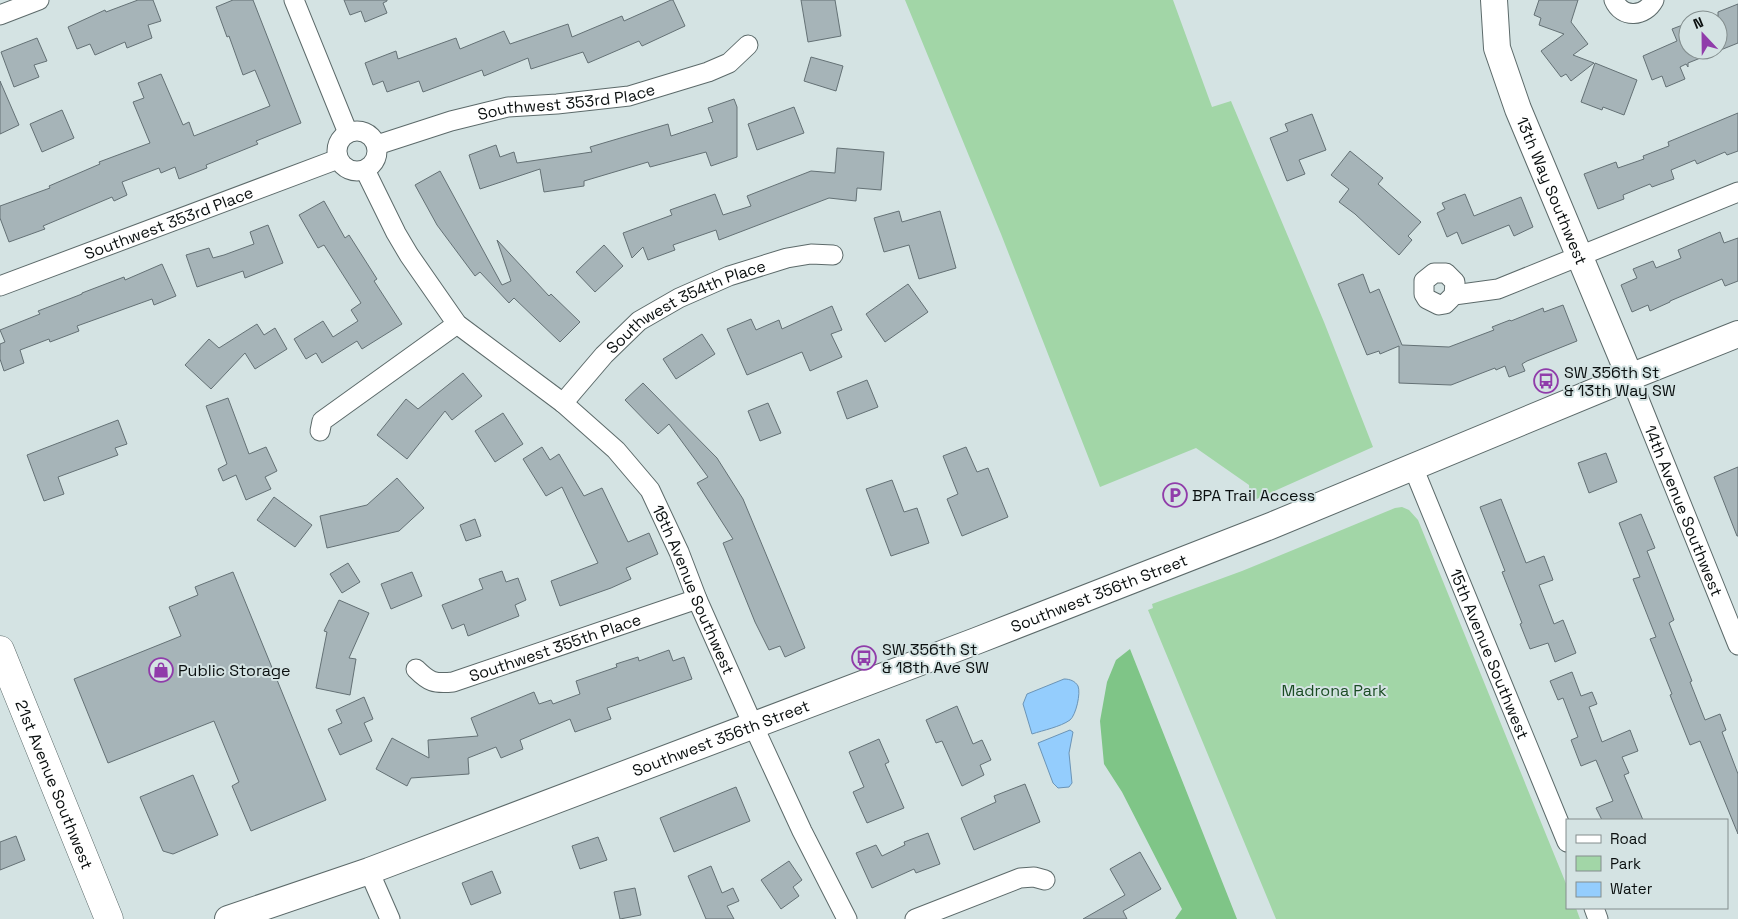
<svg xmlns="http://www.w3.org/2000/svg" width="1738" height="919" viewBox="0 0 1738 919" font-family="'Space Grotesk',sans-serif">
	<rect width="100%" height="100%" fill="#d4e3e3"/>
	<path fill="#a2d6a7" d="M905,0H1173L1212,107L1231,101L1324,322L1373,447L1250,502L1249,485L1196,448L1100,487L1001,234Z
		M1402,507L1409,510L1418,520L1567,886V908H1576L1580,919H1276L1148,610L1153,608L1152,604L1242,571L1395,508Z"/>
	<path fill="#7fc587" d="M1130,649L1237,919H1175L1182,909L1122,792L1104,764L1100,721L1107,682L1116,660Z"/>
	<path fill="#94cdfd" stroke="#6b94b6" d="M1064,679C1070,679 1075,681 1078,686C1081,693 1076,715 1070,720C1060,727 1044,730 1032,734L1023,704L1027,694Z
		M1070,730L1073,732L1069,753L1072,783L1069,787L1058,788L1053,783L1038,743Z"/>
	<path fill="#a6b4b8" stroke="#647175" d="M138,0H153L161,21L148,25L152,38L127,48L125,42L95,55L90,44L77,49L68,27L105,10L106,12Z
		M233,0H253L301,123L256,141L258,144L206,165L207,168L179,179L175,167L161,173L159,168L122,182L127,195L114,201L112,197L43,226L45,229L9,242L0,218V206L50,188L49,186L100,164L99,162L150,143L133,102L144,98L138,83L161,74L183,125L189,122L194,136L270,106L255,70L243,75L229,36L227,37L216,7Z
		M344,0H387V1L383,3L387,13L365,22L361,11L350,15Z
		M671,0H673L685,26L642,46L639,41L588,63L583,52L531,69L528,58L484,76L482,70L423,92L419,81L387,92L383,81L373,85L365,63L396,51L398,59L456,38L460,49L504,31L510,44L568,24L572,37L622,16L624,21Z
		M801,0H835L841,36L808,42Z
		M1539,0H1578L1571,22L1588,44L1573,55L1594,63L1571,81L1566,74L1561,77L1541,51L1564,34L1539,25L1541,18L1534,15Z
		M1738,4V43L1688,63V67L1686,64L1680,67L1685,79L1666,87L1662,76L1652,80L1643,56L1677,41L1672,29L1688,23V50H1718V12Z
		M37,38L47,61L34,65L39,77L14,87L1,52Z
		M811,57L843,66L836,91L804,81Z
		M1595,63L1637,80L1624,115L1603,107L1602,110L1581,102Z
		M0,81L19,125L0,134Z
		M734,99L737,107V157L711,166L706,152L650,167L648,162L584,181V186L544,192L540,169L480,189L469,155L496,145L500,157L514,152L517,163L592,152L590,147L668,124L671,136L713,122L708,108Z
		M794,107L804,133L757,150L748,124Z
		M62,110L74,138L42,152L30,124Z
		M1738,113V151L1727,155L1725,152L1697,164L1695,160L1671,170L1674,179L1652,187L1650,184L1623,195L1624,199L1598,209L1584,174L1616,162L1618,168L1644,159L1643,156L1669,146L1668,142Z
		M1312,114L1326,150L1299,160L1305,174L1287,181L1270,138L1288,131L1285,124Z
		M837,148L884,152L881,190L857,188L856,201L829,198L719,240L716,230L673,245L675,250L648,260L643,247L632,258L623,233L672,215L670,210L715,194L723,215L751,206L747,196L811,171L835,173Z
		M1350,151L1383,178L1378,184L1421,222L1408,236L1412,240L1399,255L1355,214L1339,202L1349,189L1331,175Z
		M440,171L502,285L511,281L497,240L549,296L551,294L580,322L560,342L514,298L509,303L480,272L475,276L437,225L415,185Z
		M1465,194L1474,216L1521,197L1533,227L1514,236L1509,225L1462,244L1457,232L1447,237L1437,213L1445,209L1442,203Z
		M324,201L345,238L349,235L377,279L374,281L402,324L362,349L357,341L322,363L316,353L306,359L294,339L323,321L333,337L358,321L351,310L361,303L324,245L318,248L299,215Z
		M899,211L902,222L940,211L956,268L919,279L909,245L884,252L874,218Z
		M268,225L283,263L245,278L243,271L197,287L186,255L209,248L213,258L224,255L254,244L250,232Z
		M1720,232L1724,243L1738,238V281L1725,286L1722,279L1670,301V302L1650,311L1648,305L1632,312L1621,285L1637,278L1633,269L1653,261L1656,268L1681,258L1678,250Z
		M604,245L623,266L595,292L576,272Z
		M162,264L176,296L154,305L152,299L77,326L79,331L50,342L49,339L20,350L24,363L4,371L0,359V344L5,342L0,330L40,314L38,311L82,294V293L124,277L125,280Z
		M1363,274L1370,293L1379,289L1402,345L1449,347L1494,330L1492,327L1510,320L1511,321L1543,308L1544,312L1563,305L1577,341L1527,361L1522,364L1525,371L1509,377L1505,366L1496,370L1495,368L1451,385L1399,383V346L1380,354L1379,351L1367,355L1338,284Z
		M908,284L928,312L885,342L866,314Z
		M832,306L842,330L831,334L842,357L810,371L802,352L747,375L727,329L751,319L756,330L779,320L782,329Z
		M257,324L264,335L275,328L287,349L255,369L245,353L211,389L185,365L209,339L219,348Z
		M702,334L715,354L676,379L663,359Z
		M463,373L482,396L452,420L445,411L407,459L377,435L406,399L418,409Z
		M867,380L878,407L847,419L837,392Z
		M643,383L717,458L743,499L805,648L785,657L780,646L769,650L755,622L723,543L733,539L697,483L708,477L669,424L658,434L625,400Z
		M228,398L249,454L266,447L277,471L265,477L271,489L246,500L236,475L223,481L218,469L227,464L206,406Z
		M768,403L781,433L760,441L748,411Z
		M503,413L523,444L495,462L475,431Z
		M118,420L127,444L115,448L118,455L58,477L64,494L44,501L27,455Z
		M542,447L550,460L559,454L584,496L602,488L628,542L649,533L658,554L626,568L631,579L611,588L560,606L551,581L598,563L562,487L546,496L523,459Z
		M966,447L977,472L988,468L1008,517L962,536L947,499L958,494L943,456Z
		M1606,453L1617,482L1589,493L1578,463Z
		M1738,467V536H1737L1714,477Z
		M397,478L424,508L399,531L327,548L320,516L367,505Z
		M892,480L904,512L917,508L929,543L891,556L866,489Z
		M274,497L312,525L295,547L257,520Z
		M1501,499L1526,563L1544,556L1553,580L1539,585L1554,624L1563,620L1576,653L1555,662L1548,643L1530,649L1520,624L1522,623L1502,572L1505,571L1480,507Z
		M1641,514L1655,548L1647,551L1674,620L1669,623L1692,681L1690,682L1705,720L1720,714L1726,730L1722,732L1738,774V834L1700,741L1690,745L1670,695L1672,694L1650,639L1656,637L1633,579L1640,577L1619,523Z
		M475,519L481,536L466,541L460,525Z
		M348,563L360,582L342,593L330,574Z
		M502,571L506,582L518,578L526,600L515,605L519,616L468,636L464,624L452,629L442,605L483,589L479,579Z
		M233,572L326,800L251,831L232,786L239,782L214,721L108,763L74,679L181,636L169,607L198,595L195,587Z
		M412,572L422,596L391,609L381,584Z
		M339,600L369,613L349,658L356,659L350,695L316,688L327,632L324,631Z
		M669,650L673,661L684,657L692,679L607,708L611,719L575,732L570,719L520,740L523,749L501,758L496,747L468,758L469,774L411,778L407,786L376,769L392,738L429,758L428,740L478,736L471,718L534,692L539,704L551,700L553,704L580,694L576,681L617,667L616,664L638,657L639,661Z
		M1572,672L1581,696L1592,692L1597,704L1589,707L1602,742L1630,730L1638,751L1622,757L1629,773L1624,775L1643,820H1602L1596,808L1613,801L1596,760L1581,766L1571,740L1578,737L1563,698L1558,700L1550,681Z
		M364,697L373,719L364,723L372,741L340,755L328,729L342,723L336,710Z
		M957,706L973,744L982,740L991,760L980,765L984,775L962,786L942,741L936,743L926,720Z
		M879,739L889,762L885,764L904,808L867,823L853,792L864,787L849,752Z
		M193,775L218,835L173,854L163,851L140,797Z
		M1025,784L1040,822L974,850L961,818L996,802L994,796Z
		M736,787L750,821L674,852L660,818Z
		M928,833L940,864L916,873L914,869L872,888L856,853L876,845L882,856L905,845L904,842Z
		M16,836L25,860L0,870V842Z
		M598,837L607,860L580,869L572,846Z
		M1140,852L1161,889L1123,911L1127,919H1083L1125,895L1110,869Z
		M789,861L802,880L793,887L799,896L781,909L761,880Z
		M711,866L722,893L733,888L739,901L727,906L734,919H706L688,876Z
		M492,871L501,893L471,905L462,883Z
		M635,888L641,915L620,919L614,892Z"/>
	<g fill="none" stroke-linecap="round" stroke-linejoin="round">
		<g stroke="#5c6a6a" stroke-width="21">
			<g id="street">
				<path d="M294,0L348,133"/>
				<path d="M1614,0C1622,19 1645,17 1654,0"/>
				<path d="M0,15L39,0"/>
				<circle cx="357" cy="151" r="20"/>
				<path id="s1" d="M377,145L451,121L508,107L557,104L629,96L708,72L729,63L748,45"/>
				<path id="s2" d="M365,170L396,233L409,255L457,324L563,403L616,450L650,490L679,552L697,599L753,725L802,831L847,919"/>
				<path id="s3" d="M0,286L338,159"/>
				<path d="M1454,295L1455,282L1446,273H1434L1424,281V294L1427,299L1439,305L1445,304L1454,295L1498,289L1738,192"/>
				<path id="s4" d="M1630,377L1738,645"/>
				<path id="s5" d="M563,403L604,355L639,321L679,298L729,276L787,258L811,254L833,255"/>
				<path d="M320,431L322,421L457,324"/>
				<path id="s6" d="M1413,467L1567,842"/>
				<path id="s7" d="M416,669C429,682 434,684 453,682L697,599"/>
				<path d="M369,871L390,919"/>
				<path d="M1594,908L1598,919"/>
				<path d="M915,919L1020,878L1034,877L1045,880"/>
			</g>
		</g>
		<g stroke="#5c6a6a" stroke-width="28">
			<g id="secondary">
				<path id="s8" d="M1494,0L1497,48L1518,109L1630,377"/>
				<path id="s9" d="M228,919L369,871L976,641L1273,525L1630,377L1738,334"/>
			</g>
		</g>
		<g stroke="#5c6a6a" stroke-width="29">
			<g id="primary">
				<path id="s10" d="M0,650L109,919"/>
			</g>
		</g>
		<use href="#street" stroke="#fff" stroke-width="19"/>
		<use href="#secondary" stroke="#fff" stroke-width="26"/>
		<use href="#primary" stroke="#fff" stroke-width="28"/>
	</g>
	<defs>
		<g id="bus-ring" transform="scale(1.25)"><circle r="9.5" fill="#d4e3e3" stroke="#903caa" stroke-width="1.5"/><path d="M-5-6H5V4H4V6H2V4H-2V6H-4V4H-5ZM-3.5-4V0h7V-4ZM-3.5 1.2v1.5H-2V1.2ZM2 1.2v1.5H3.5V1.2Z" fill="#903caa"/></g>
		<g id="parking-ring" transform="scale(1.25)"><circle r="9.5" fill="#d4e3e3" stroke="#903caa" stroke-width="1.5"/><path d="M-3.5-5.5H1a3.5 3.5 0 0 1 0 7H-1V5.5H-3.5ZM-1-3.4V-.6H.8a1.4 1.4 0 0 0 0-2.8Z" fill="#903caa"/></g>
		<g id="shop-ring" transform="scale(1.25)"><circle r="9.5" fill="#d4e3e3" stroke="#903caa" stroke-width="1.5"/><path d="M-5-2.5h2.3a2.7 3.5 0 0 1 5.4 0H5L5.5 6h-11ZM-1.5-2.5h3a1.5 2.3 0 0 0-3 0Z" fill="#903caa"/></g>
	</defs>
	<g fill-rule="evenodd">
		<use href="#bus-ring" x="1546" y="381"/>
		<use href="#parking-ring" x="1175" y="495"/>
		<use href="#bus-ring" x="864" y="658"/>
		<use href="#shop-ring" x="161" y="670"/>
	</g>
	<g text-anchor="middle" stroke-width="4" stroke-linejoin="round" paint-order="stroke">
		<g font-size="16" fill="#0a0f0f" stroke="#d4e3e3">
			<text dy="6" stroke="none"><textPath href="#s1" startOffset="195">Southwest 353rd Place</textPath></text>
			<text dy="6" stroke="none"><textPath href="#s8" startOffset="201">13th Way Southwest</textPath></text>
			<text dy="6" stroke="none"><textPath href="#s3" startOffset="180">Southwest 353rd Place</textPath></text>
			<text dy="6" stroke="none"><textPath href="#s5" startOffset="160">Southwest 354th Place</textPath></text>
			<text dy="6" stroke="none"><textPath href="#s4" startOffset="144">14th Avenue Southwest</textPath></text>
			<text dy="6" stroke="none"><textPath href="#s2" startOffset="544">18th Avenue Southwest</textPath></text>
			<text dy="6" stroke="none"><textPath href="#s9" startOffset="930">Southwest 356th Street</textPath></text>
			<text dy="6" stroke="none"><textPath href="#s7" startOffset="149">Southwest 355th Place</textPath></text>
			<text dy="6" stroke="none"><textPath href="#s6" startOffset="202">15th Avenue Southwest</textPath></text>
			<text dy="6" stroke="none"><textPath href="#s9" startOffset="525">Southwest 356th Street</textPath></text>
			<text dy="6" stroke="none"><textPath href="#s10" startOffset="145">21st Avenue Southwest</textPath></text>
		</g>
		<g font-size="16" fill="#0a0f0f" stroke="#d4e3e3" text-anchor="start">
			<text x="1564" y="378">SW 356th St<tspan x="1564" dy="18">&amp; 13th Way SW</tspan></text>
			<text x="1192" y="501">BPA Trail Access</text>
			<text x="882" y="655">SW 356th St<tspan x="882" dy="18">&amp; 18th Ave SW</tspan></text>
			<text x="178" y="676">Public Storage</text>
		</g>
		<g font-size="16" fill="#1b4c24" stroke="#d4e3e3">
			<text x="1334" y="696">Madrona Park</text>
		</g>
	</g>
	<rect x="1566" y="819" width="162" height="90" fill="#d4e3e3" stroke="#838e8e"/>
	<rect x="1576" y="835" width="25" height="8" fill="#ffffff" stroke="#838e8e"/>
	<text x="1610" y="844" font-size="15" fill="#0a0f0f">Road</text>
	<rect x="1576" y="856" width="25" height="15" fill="#a2d6a7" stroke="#838e8e"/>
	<text x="1610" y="869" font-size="15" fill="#0a0f0f">Park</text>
	<rect x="1576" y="882" width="25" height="15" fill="#94cdfd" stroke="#838e8e"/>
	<text x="1610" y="894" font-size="15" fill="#0a0f0f">Water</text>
	<g transform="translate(1703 35) rotate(338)"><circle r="24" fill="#d4e3e3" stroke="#838e8e"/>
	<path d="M0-4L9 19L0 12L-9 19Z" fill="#903caa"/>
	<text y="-8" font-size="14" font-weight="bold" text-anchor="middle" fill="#0a0f0f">N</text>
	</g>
</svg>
